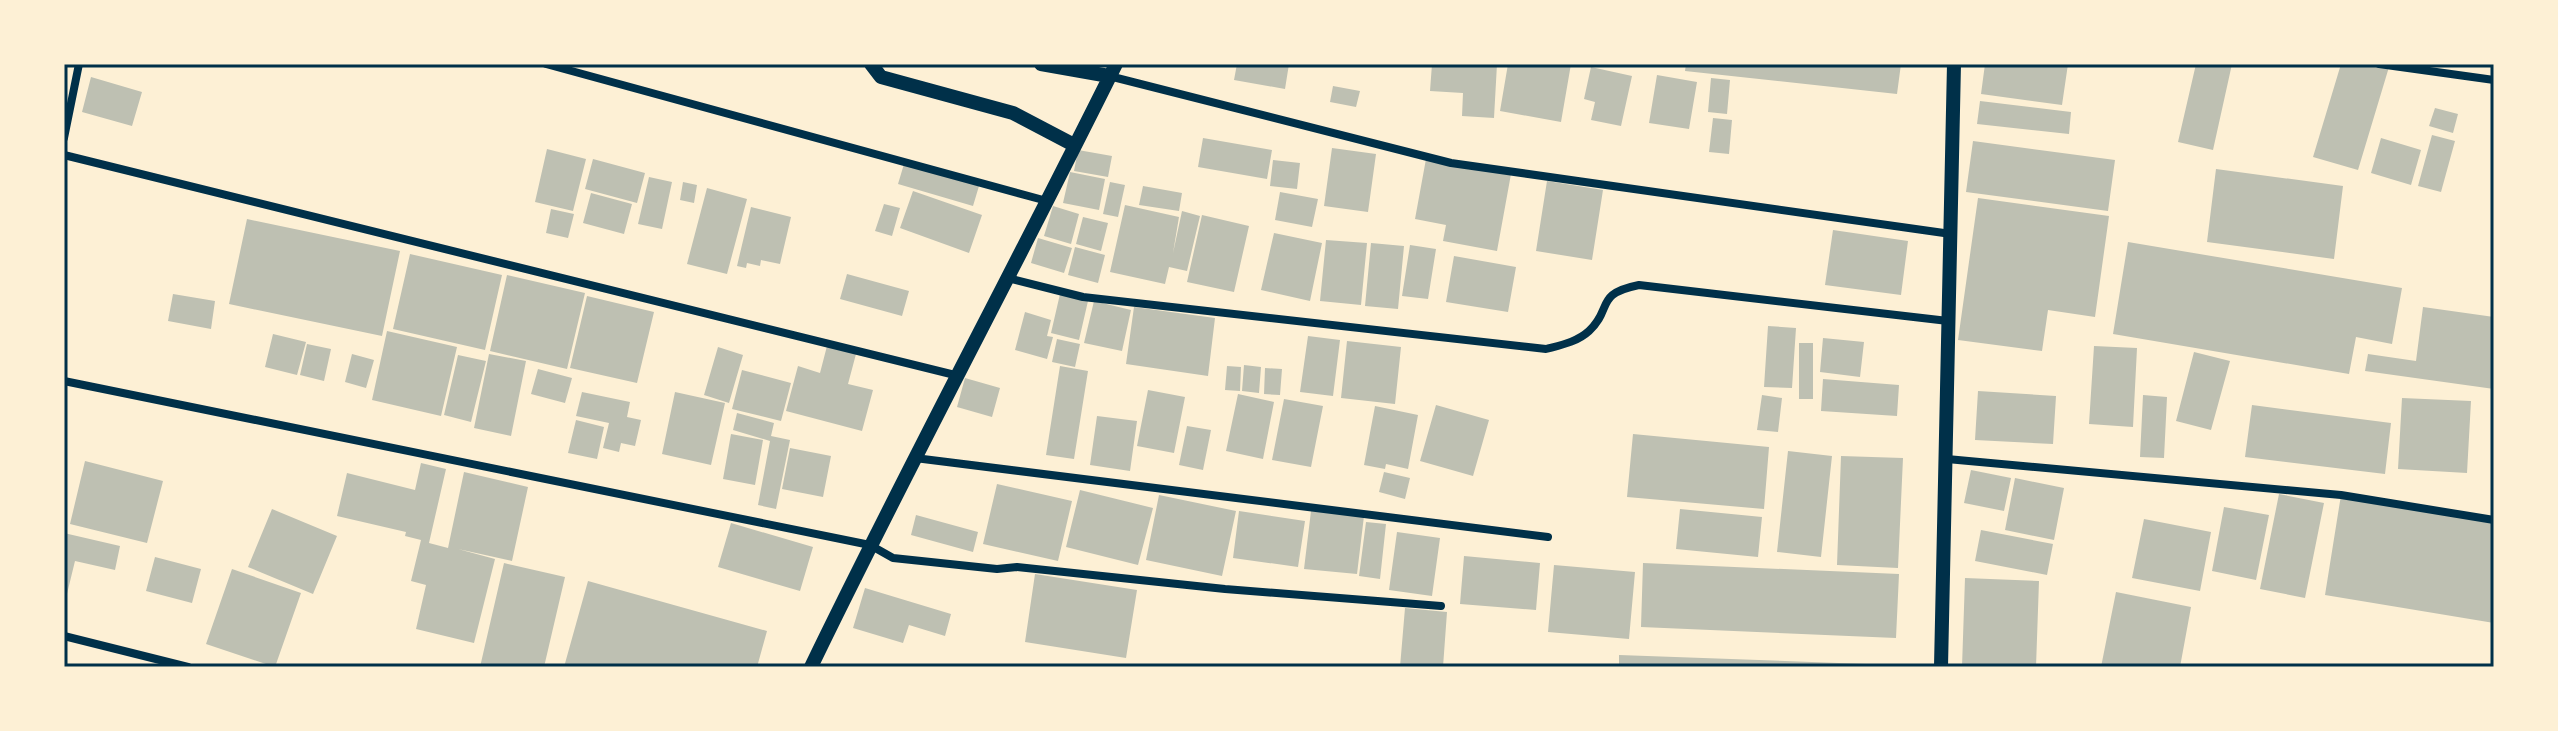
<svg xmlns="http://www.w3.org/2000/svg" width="2558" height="731" viewBox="0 0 2558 731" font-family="Georgia,serif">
	<rect width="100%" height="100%" fill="#fdf0d5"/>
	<path fill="#bec0b2" d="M1237,64H1289L1285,89L1234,80Z
		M1432,64H1497L1494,118L1462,116L1463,93L1430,91Z
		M1508,64H1571L1561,122L1500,111Z
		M1686,64H1901L1897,94L1685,71Z
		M1985,64H2068L2062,105L1981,94Z
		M2196,64H2232L2213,150L2178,142Z
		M2341,64H2379L2389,67L2358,170L2313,157Z
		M1591,67L1632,76L1621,126L1591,120L1595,102L1584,99Z
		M1657,75L1697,82L1689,129L1649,123Z
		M91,77L142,92L132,126L82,112Z
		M1711,78L1730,80L1727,114L1708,112Z
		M1333,86L1360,91L1356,107L1330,102Z
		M1980,101L2071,112L2069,134L1977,124Z
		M2435,108L2458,114L2453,133L2429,126Z
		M1713,118L1732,120L1729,154L1709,152Z
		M2432,135L2455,141L2441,192L2418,186Z
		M1203,138L1272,150L1267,179L1198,167Z
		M2381,138L2421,150L2411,185L2371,173Z
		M1973,141L2115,160L2108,211L1966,192Z
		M1332,148L1376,154L1368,212L1324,206Z
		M547,149L586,159L573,211L535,202Z
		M1078,150L1112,156L1108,177L1074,171Z
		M593,159L645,173L637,203L585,189Z
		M1426,159L1511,174L1497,251L1443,241L1446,225L1415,219Z
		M1273,160L1300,163L1297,189L1270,186Z
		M904,164L979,186L973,206L898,184Z
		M2216,169L2343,186L2334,259L2207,242Z
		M1070,172L1105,179L1099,210L1063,203Z
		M649,177L672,182L662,229L638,224Z
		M1547,181L1603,190L1592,260L1536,251Z
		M683,182L697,185L694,203L680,200Z
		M1110,182L1125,185L1118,217L1103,214Z
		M1143,186L1182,193L1179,211L1139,205Z
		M707,188L747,199L727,274L687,264Z
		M913,191L982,215L969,253L900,228Z
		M1280,192L1318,199L1312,227L1275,220Z
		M591,193L632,204L624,234L583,223Z
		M1978,198L2109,216L2095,317L2048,310L2042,351L1958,340Z
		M884,204L900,208L892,236L875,231Z
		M1125,205L1179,217L1173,253L1182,211L1200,216L1187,271L1169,267L1165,284L1110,272Z
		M1053,206L1079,214L1071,244L1044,236Z
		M751,207L791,217L780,264L761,260L760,266L747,263L746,268L737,266Z
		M551,209L574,214L568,238L546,233Z
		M1202,215L1249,226L1234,292L1187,282Z
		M1083,217L1108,223L1101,251L1076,244Z
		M247,219L400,251L382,336L229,304Z
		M1833,230L1908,241L1901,295L1825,285Z
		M1274,233L1322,243L1310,301L1261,290Z
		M1038,238L1072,248L1064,273L1031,263Z
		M1326,240L1367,243L1361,305L1320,301Z
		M2128,242L2402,288L2392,344L2356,337L2349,374L2113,334Z
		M1371,243L1404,246L1398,309L1365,306Z
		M1410,245L1436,249L1428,299L1402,296Z
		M1075,247L1105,255L1098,283L1068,275Z
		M410,254L502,275L485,350L393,329Z
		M1454,256L1516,267L1508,312L1446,302Z
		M847,274L909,291L902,316L840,299Z
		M507,275L585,293L567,369L490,351Z
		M173,294L215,301L211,329L168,321Z
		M1060,294L1088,301L1079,340L1051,333Z
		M587,296L654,312L637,383L570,368Z
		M1094,301L1131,310L1122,351L1084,343Z
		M1134,307L1215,318L1208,376L1126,364Z
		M2423,307L2494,317V389L2365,371L2368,354L2416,361Z
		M1025,312L1051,320L1047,336L1053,337L1047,359L1015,350Z
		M1768,326L1796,328L1792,388L1764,387Z
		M387,331L457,347L441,416L372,400Z
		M273,334L306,342L297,375L265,367Z
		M1308,336L1340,340L1333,396L1300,392Z
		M1823,338L1864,342L1860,377L1820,372Z
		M1057,339L1080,344L1075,367L1052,362Z
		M1347,341L1401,347L1395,404L1341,398Z
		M1799,343H1813V399H1799Z
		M307,344L331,349L324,381L300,375Z
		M827,346L856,354L848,384L873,390L862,431L786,411L798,366L820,373Z
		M2094,346L2137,348L2133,427L2089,424Z
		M718,347L743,355L729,403L704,395Z
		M2194,352L2230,361L2211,430L2176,421Z
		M352,354L374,360L366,388L345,382Z
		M489,354L526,361L511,436L474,428Z
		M458,355L486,361L471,422L444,415Z
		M1244,365L1261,367L1259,393L1242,391Z
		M1060,366L1088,371L1074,459L1046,455Z
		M1227,366L1241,367L1240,391L1225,390Z
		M1265,368L1282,369L1280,395L1264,394Z
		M538,369L572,378L565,403L531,394Z
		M742,370L791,383L781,421L732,409Z
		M965,378L1000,388L992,417L957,407Z
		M1823,379L1899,385L1897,416L1821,411Z
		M1148,390L1185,397L1174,453L1137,446Z
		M1978,391L2056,396L2053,444L1975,440Z
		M582,392L630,402L627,417L641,420L635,446L621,443L619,452L603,448L609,423L576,416Z
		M675,392L725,403L711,465L662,454Z
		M1238,394L1274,402L1263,459L1226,451Z
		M1762,395L1782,398L1778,432L1757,430Z
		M2143,395L2167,397L2164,458L2140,457Z
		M2402,398L2471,401L2467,473L2398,469Z
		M1284,399L1323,406L1311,467L1272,460Z
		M1436,405L1489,420L1473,476L1420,461Z
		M2252,405L2391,423L2385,474L2245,457Z
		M1375,406L1418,415L1408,469L1386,464L1385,469L1364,465Z
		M737,413L774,423L771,436L790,440L776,509L758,505L770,441L733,430Z
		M1097,416L1137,421L1130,471L1090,465Z
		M576,420L604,427L597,459L568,453Z
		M1187,426L1211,430L1203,470L1179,465Z
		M731,434L763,440L755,485L723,479Z
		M1633,434L1769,447L1764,509L1627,497Z
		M790,448L831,456L823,497L782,489Z
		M1788,451L1832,456L1821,557L1777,552Z
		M1841,456L1903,458L1898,568L1837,565Z
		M85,461L163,481L147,543L70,524Z
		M421,463L446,469L429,543L448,548L464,472L528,487L512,561L458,549L495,559L474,643L416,629L426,585L411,581L421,540L405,536L406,532L337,516L347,473L415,490Z
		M1971,470L2011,478L2004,511L1964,503Z
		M1384,472L1410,478L1405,499L1379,492Z
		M2015,478L2064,488L2054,540L2005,530Z
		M997,484L1072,501L1058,561L983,544Z
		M1080,490L1153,508L1138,565L1066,547Z
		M2279,494L2324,503L2305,598L2260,589Z
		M1159,495L1236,511L1222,576L1146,560Z
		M2341,495L2494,520V623L2325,595Z
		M2224,507L2269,515L2256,580L2212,571Z
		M272,509L337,536L313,594L248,567Z
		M1680,509L1762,517L1758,557L1676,549Z
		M1239,511L1305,521L1298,567L1233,558Z
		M1311,511L1364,516L1357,574L1304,569Z
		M916,515L978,532L973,552L911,535Z
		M2144,519L2211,532L2200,591L2132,578Z
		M1366,522L1386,524L1380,579L1359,576Z
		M731,523L813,547L800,591L718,567Z
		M1981,530L2053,544L2047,575L1975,561Z
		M1397,532L1440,538L1432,596L1389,590Z
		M64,533L120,546L115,570L75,561L65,602Z
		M1464,556L1540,563L1536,610L1460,604Z
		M155,557L201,569L192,603L146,591Z
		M504,563L565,577L544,667H480Z
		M1643,563L1899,574L1896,638L1641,627Z
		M1554,565L1635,572L1629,639L1548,632Z
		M232,569L301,593L275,667L206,644Z
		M1035,574L1137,590L1126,658L1025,642Z
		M1965,578L2039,581L2036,667H1962Z
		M588,581L767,631L757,667H564Z
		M865,588L951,614L945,636L909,625L903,643L853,628Z
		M2116,592L2191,607L2180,667H2101Z
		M1405,608L1447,612L1443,667H1400Z
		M1619,655L1866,664V667H1619Z"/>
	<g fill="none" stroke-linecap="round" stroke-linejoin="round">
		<path stroke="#003049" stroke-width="8" d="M546,64L1047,201
			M2379,64L2494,80
			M1109,76L1451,163L1951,234
			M64,138L79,64
			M64,155L959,376
			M1008,278L1083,297L1546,349C1561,345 1577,342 1589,331C1613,309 1594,294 1639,285L1948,321
			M64,381L870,545L893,558L997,569L1017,567L1225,589L1441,606
			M915,458L1548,537
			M1947,459L2341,495L2494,520
			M64,636L188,667"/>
		<path stroke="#003049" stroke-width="14" d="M871,64L881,77L1013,113L1074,145
			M1041,64L1109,76
			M811,667C909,464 1016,266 1116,64
			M1941,667L1954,64"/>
	</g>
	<rect width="2558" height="731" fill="none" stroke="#fdf0d5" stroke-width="132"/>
	<rect x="66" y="66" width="2426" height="599" fill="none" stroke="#003049" stroke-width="3"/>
</svg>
